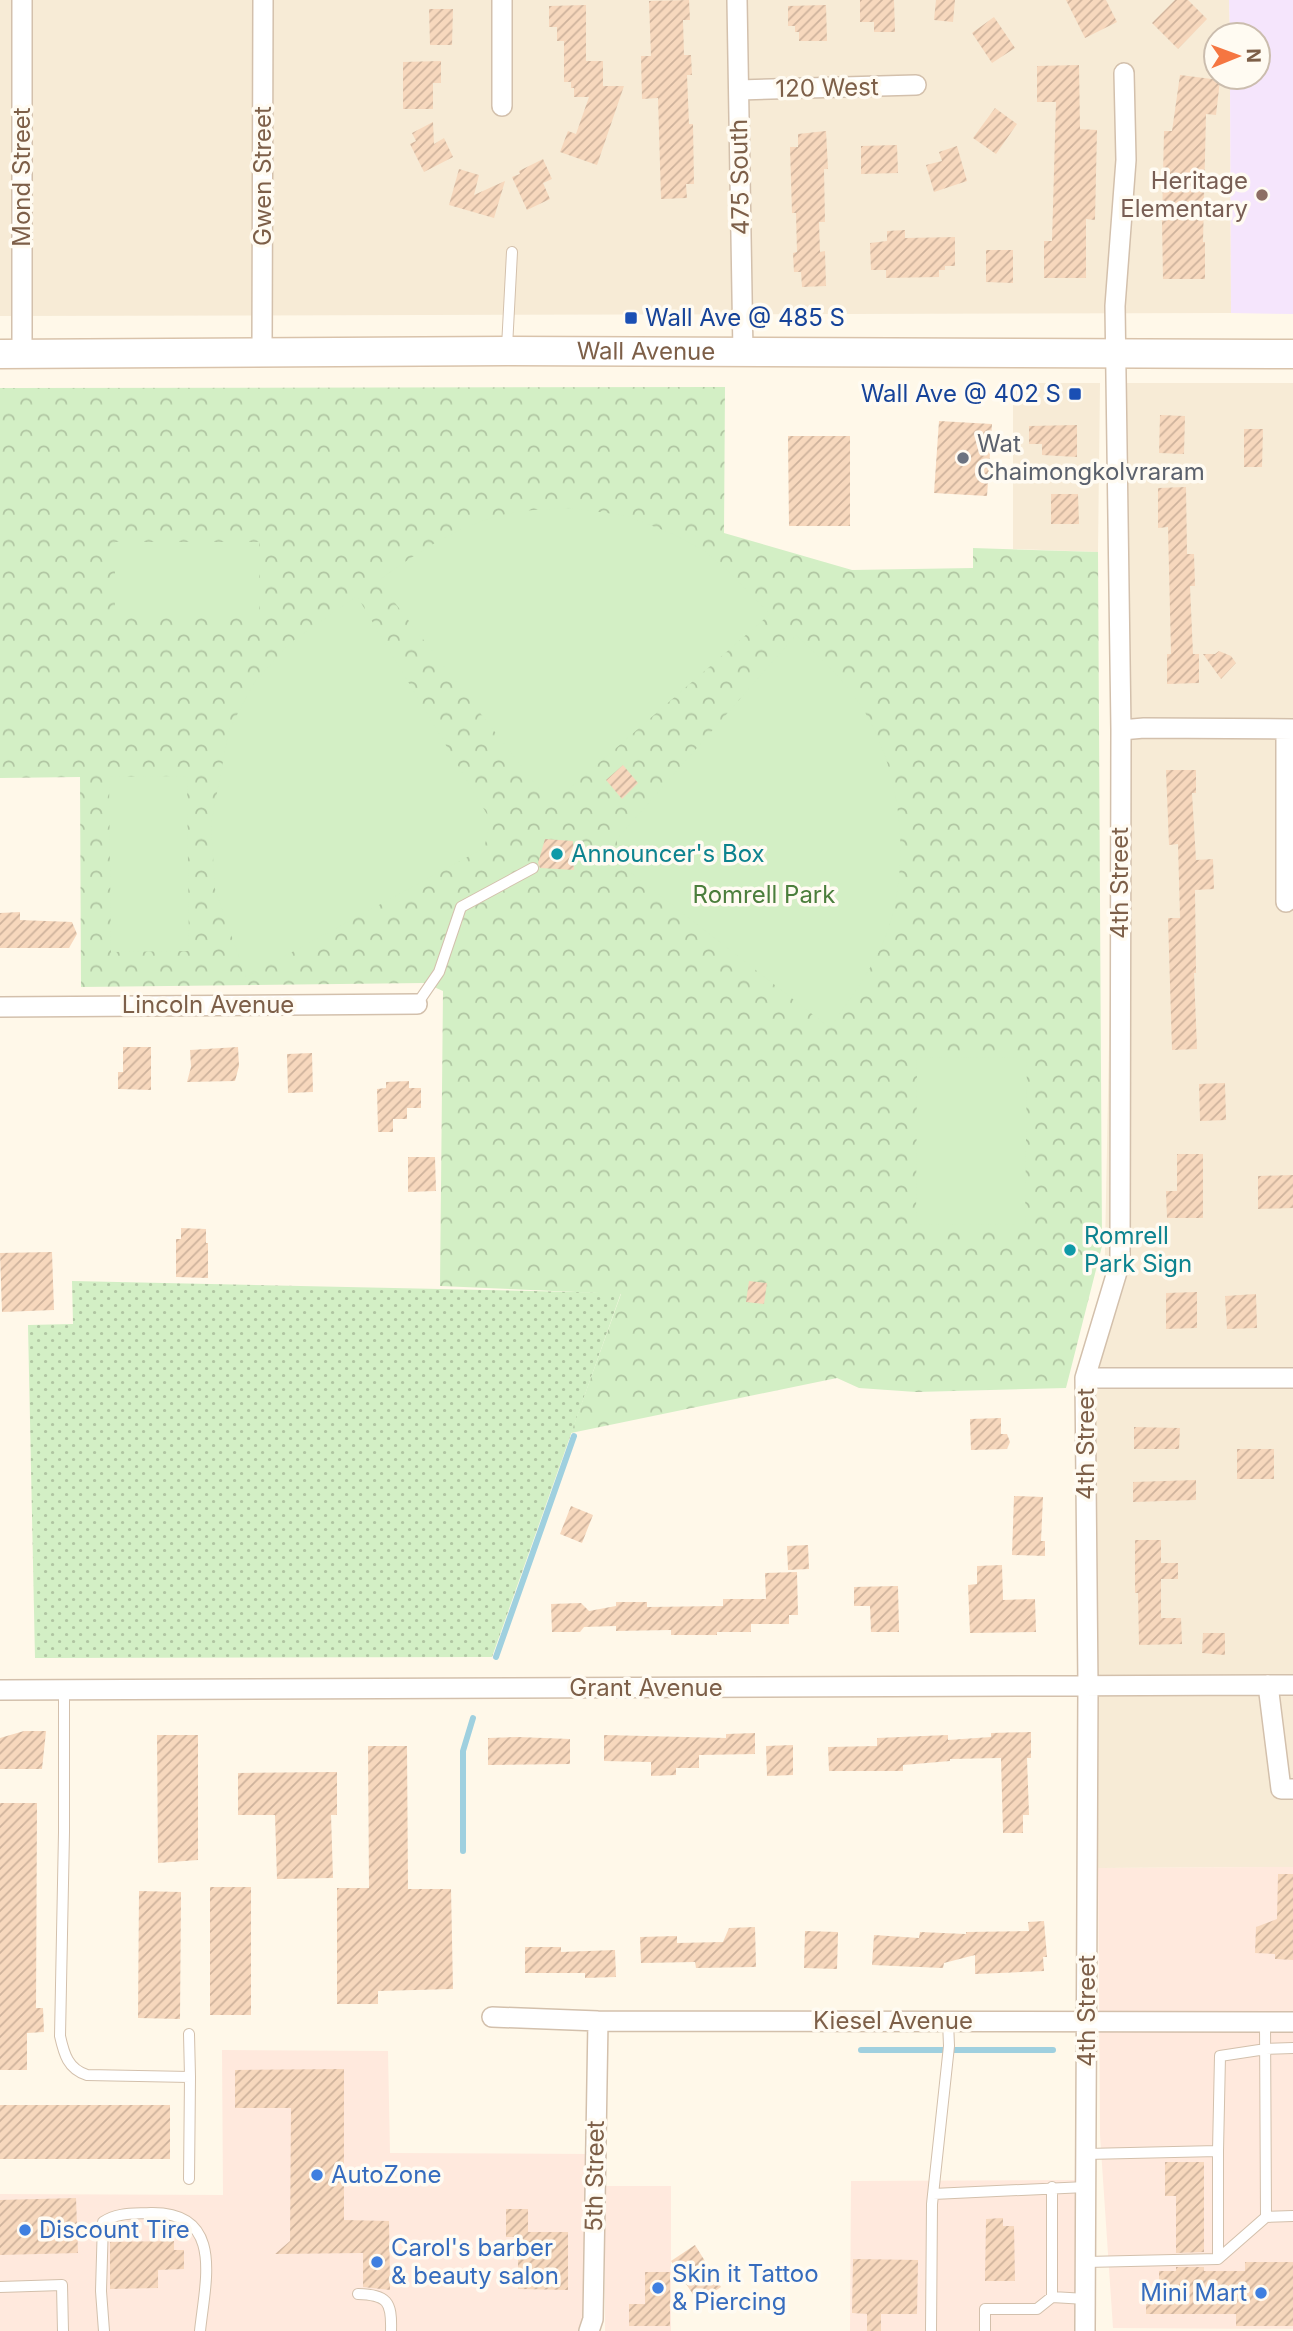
<svg xmlns="http://www.w3.org/2000/svg" width="1293" height="2331" viewBox="0 0 1293 2331" font-family="Inter,sans-serif">
	<defs>
		<pattern id="grass-dots" width="8" height="8" patternUnits="userSpaceOnUse" patternTransform="scale(1.75)"><rect width="8" height="8" fill="#d3efc5"/><path d="M2 2h.1M6 6h.1" fill="none" stroke="#b0c5a2" stroke-width="1.8" stroke-linecap="round"/></pattern>
		<pattern id="park-crowns" width="20" height="18" patternUnits="userSpaceOnUse" patternTransform="scale(1.75)"><rect width="20" height="18" fill="#d3efc5"/><path d="M2 6a3 3 0 1 1 6 0M12 15a3 3 0 1 1 6 0" fill="none" stroke="#b0c5a2"/></pattern>
		<pattern id="building-hatch" width="6" height="6" patternUnits="userSpaceOnUse" patternTransform="scale(1.75)"><rect width="6" height="6" fill="#f7d8bd"/><path d="M-1 1l2-2M0 6l6-6M5 7l2-2" fill="none" stroke="#cdb29c"/></pattern>
	</defs>
	<rect width="100%" height="100%" fill="#fff8e9"/>
	<path fill="#f7ebd6" d="M0,0H1229L1230,35H1216V77H1230L1231,313L0,316Z
		M1013,383H1100L1098,552L1013,549Z
		M1122,383H1293V1867L1098,1868L1093,1401L1103,1351Z"/>
	<path fill="#ffe9dd" d="M1293,1867V2329L1113,2328L1100,2135L1098,1868Z
		M222,2050L388,2051L390,2153L588,2154L590,2331H0V2194L223,2195Z
		M1075,2180V2331H850L851,2181Z
		M605,2186H671V2331H605Z"/>
	<path fill="#f5e5fc" d="M1229,0H1293V314L1231,313L1230,77H1258V35H1230Z"/>
	<path fill="url(#grass-dots)" d="M72,1281L621,1293L492,1657L35,1658L28,1325L73,1324Z"/>
	<path fill="url(#park-crowns)" d="M725,387L724,533L852,570L973,568V548L1098,552L1102,1246L1066,1388L916,1392L859,1388L837,1378L571,1433L621,1294L440,1286L443,991L425,983L81,987L80,777L0,778V388Z"/>
	<path fill="#d3efc5" d="M572,508L627,516L673,534L703,550L726,569L770,614L569,789H539L378,581C422,549 469,518 524,511C540,509 556,509 572,508Z
		M115,542H259V611H115Z
		M357,596L491,821L484,848L246,977L215,889L211,824L229,730L254,683L290,643Z
		M796,635C817,655 838,674 855,697C900,760 912,853 889,927C878,962 851,997 830,1028L617,862V839Z
		M187,776L189,951L111,952L109,777Z
		M917,1057L1027,1058L1025,1225L916,1224Z"/>
	<g fill="none" stroke-linecap="round" stroke-linejoin="round">
		<path stroke="#9fd0df" stroke-width="6" d="M496,1657L574,1436
			M463,1851V1751L473,1718
			M861,2050H1053"/>
	</g>
	<path fill="url(#building-hatch)" d="M689,0L690,20H683L684,55H691L692,75H687L689,124H693L694,184H686L687,198L661,199L658,98L642,99L641,56H651L649,1Z
		M860,0H894L895,32H874V22H860Z
		M936,0H955L953,22L934,20Z
		M1066,0H1106L1117,22L1085,38Z
		M1175,0H1188L1207,19L1178,49L1152,23Z
		M586,5V61H603V86H624L597,165L560,152L568,131L576,134L589,97H574V88H571V82H564V41H557V27H549V6Z
		M826,5L827,41H799V32H795V26H788V6Z
		M429,9H453L452,45H430Z
		M994,17L1015,48L992,63L972,33Z
		M441,61V83H433V109H403V62Z
		M1079,65L1080,129L1097,130L1095,220L1086,219V278H1044V241H1052L1056,102H1037V66Z
		M1180,75L1220,80L1216,115L1206,114L1203,242H1205V279H1163L1162,221L1164,131H1172Z
		M995,108L1017,124L996,154L973,138Z
		M433,122L434,144L444,138L453,157L424,172L410,144L416,141L412,133Z
		M826,131L828,169H824L825,222H819L820,252L825,251L826,286L802,287L801,272H794L793,253L797,252L796,213H792L790,147H798V134Z
		M897,145L898,173L861,174V146Z
		M957,146L967,181L934,192L926,165L942,161L939,152Z
		M543,159L552,179L543,183L550,199L527,210L512,177L520,174L519,171Z
		M459,169L479,175L474,195L505,181L494,218L449,205Z
		M905,230V238L955,237V266H945V270H939V277L886,278V270H871L870,243L887,241V231Z
		M986,250H1013V283L986,282Z
		M1160,415L1185,416L1184,454L1159,453Z
		M939,421L992,424L987,496L934,493Z
		M1077,425V457L1042,455V444H1029V426Z
		M1244,429H1263L1262,467H1244Z
		M788,436H850V526H789Z
		M1186,487L1187,554H1194L1195,586H1190L1193,654H1199V683L1167,684V654H1171L1168,527L1158,528V488Z
		M1051,494H1078L1079,524H1051Z
		M1219,651L1231,656L1236,663L1221,679L1203,654H1215Z
		M623,765L638,783L622,799L606,780Z
		M1166,770H1196V793H1192L1196,860L1213,859L1214,889L1195,890L1196,973H1194L1197,1049L1172,1050L1168,918H1180L1178,844L1169,845Z
		M545,839L573,841L574,870L540,868L538,863Z
		M20,912V920L72,922L77,934L69,948H0V913Z
		M123,1047H151V1090L118,1089V1072H123Z
		M238,1047L239,1066L235,1081L187,1082L191,1067L190,1050Z
		M312,1053L313,1092L288,1093L287,1054Z
		M409,1081V1088H421V1108H407V1119H393V1132H378L377,1089L386,1088V1082Z
		M1225,1083L1226,1120L1200,1121L1199,1084Z
		M1177,1154H1203V1218H1167L1166,1191H1177Z
		M408,1157H435L436,1191L408,1192Z
		M1293,1175V1208L1258,1209V1176Z
		M181,1228L206,1229V1243H208V1278L176,1277V1239H181Z
		M52,1252L54,1310L2,1312L0,1253Z
		M749,1281L767,1283L764,1304L746,1302Z
		M1197,1292V1328L1166,1329V1293Z
		M1256,1294L1257,1328L1227,1329L1225,1296Z
		M1001,1418V1434H1007L1010,1442L1007,1449L971,1450L970,1419Z
		M1134,1427L1180,1428L1179,1449H1134Z
		M1237,1449H1274V1479H1237Z
		M1196,1480V1500L1133,1502V1482Z
		M1014,1496L1043,1497L1041,1541H1045V1556L1012,1555Z
		M571,1506L593,1515L582,1543L560,1534Z
		M1135,1540H1161V1563H1178V1579H1161V1618H1181L1182,1644L1139,1645L1138,1593H1135Z
		M808,1545L809,1569L788,1570L787,1546Z
		M1002,1565L1003,1600L1035,1599L1036,1632L970,1633L968,1585L977,1584V1566Z
		M797,1572L798,1615H789V1624H751V1632H717V1635H671V1630L616,1631V1626L584,1627L580,1632H552L551,1604L581,1603L589,1611L616,1606V1602H647V1607L723,1606V1599H766L765,1573Z
		M898,1586L899,1632H871L870,1606H854V1587Z
		M1203,1633H1225V1655L1202,1653Z
		M24,1731H46L42,1769H0V1738Z
		M1031,1732V1758H1027L1029,1815H1023V1833H1003L1001,1758L950,1759V1761L903,1765V1771H829L828,1747L877,1746V1738L948,1735V1740L991,1737V1733Z
		M755,1733V1754L699,1755V1768H676V1775L651,1776V1762L604,1761V1735L726,1738V1734Z
		M157,1735H198V1860L158,1863Z
		M518,1737L570,1739V1764L488,1765V1738Z
		M793,1745V1775L767,1776L766,1746Z
		M368,1746H407L408,1889H451L453,1989L378,1991V2004H337V1888H369Z
		M337,1772V1815H331L333,1878L277,1879L275,1815H238V1773Z
		M0,1803H37L36,2008H43L44,2032L27,2033V2070H0Z
		M1278,1874H1293V1960L1275,1959V1954L1255,1953L1256,1927L1277,1919Z
		M210,1887H251V2015H210Z
		M139,1891L181,1892L180,2019L138,2018Z
		M1044,1921L1047,1957H1043L1044,1971L975,1974V1955L944,1963L943,1968L872,1965L874,1935L919,1938L920,1932L966,1934V1932L1029,1931L1028,1922Z
		M755,1927L756,1967L696,1968L695,1962L641,1963L640,1937L677,1936V1943L723,1942L729,1928Z
		M805,1931L838,1932L837,1969L804,1968Z
		M525,1947H561V1952L615,1950L616,1977L585,1978V1973H525Z
		M344,2069V2220L389,2221L390,2290L363,2287V2253L275,2254L290,2241L291,2108H235V2070Z
		M0,2105H170V2159H0Z
		M1165,2162H1204V2252L1176,2253V2196H1165Z
		M76,2198L78,2253L0,2255V2200Z
		M506,2209H528V2232H568V2290L518,2289V2237H506Z
		M1003,2218V2226H1014L1015,2281H985L986,2219Z
		M174,2241V2250H184V2269L158,2270V2288L110,2289V2242Z
		M695,2245L721,2287L698,2302L671,2261Z
		M853,2259L918,2260L917,2314H881V2331H867V2314L852,2313Z
		M1245,2262H1293V2326H1236V2314H1146V2294H1159V2271H1176V2267H1204V2271H1245Z
		M645,2272H670V2326H629V2304H645Z"/>
	<g fill="none" stroke-linecap="round" stroke-linejoin="round">
		<g stroke="#d3c0ac" stroke-width="12">
			<path id="service" d="M507,347L512,252
				M417,1004L439,972L461,907L533,868
				M64,1691V1832L60,2036C64,2054 68,2069 87,2075L190,2077L189,2179
				M1265,2022L1266,2217
				M189,2034L190,2077
				M1218,2151L1220,2056L1266,2049L1293,2048
				M1086,2154L1218,2151V2259
				M933,2194L1086,2187
				M1086,2262L1218,2259L1266,2217L1293,2216
				M0,2287L62,2285L63,2331
				M358,2294C387,2295 392,2301 391,2331
				M1052,2297V2187
				M104,2331L101,2291L103,2222C118,2212 134,2214 151,2213C225,2212 205,2282 200,2331
				M931,2331L932,2204L949,2046L948,2021
				M985,2331V2309H1037L1052,2297L1086,2299"/>
		</g>
		<g stroke="#d3c0ac" stroke-width="22">
			<path id="minor" d="M502,0V106
				M737,0L743,353
				M739,90L916,85
				M262,353L263,0
				M22,354V0
				M1121,730L1144,728L1293,729
				M1286,902V729
				M0,1007L417,1004
				M1085,1378H1293
				M1268,1685L1281,1789H1293
				M0,1690L1293,1685
				M492,2017L598,2021L1293,2022
				M589,2331L593,2319L598,2021
				M1085,2331L1088,1686L1085,1378L1120,1262L1121,730L1115,306L1126,160L1124,73"/>
		</g>
		<g stroke="#d9c3ab" stroke-width="31">
			<g id="secondary">
				<path id="s1" d="M0,354L507,351L1293,354"/>
			</g>
		</g>
		<use href="#service" stroke="#fff" stroke-width="10"/>
		<use href="#minor" stroke="#fff" stroke-width="19"/>
		<use href="#secondary" stroke="#fff" stroke-width="28"/>
	</g>
	<circle fill="#8d6e63" stroke="#fffbf2" stroke-width="2.5" cx="1262" cy="195" r="7"/>
	<g fill="#1a4fb4" stroke="#fffbf2" stroke-width="2.5">
		<rect x="624" y="311" width="14" height="14" rx="3.5"/>
		<rect x="1068" y="387" width="14" height="14" rx="3.5"/>
	</g>
	<circle fill="#6b7280" stroke="#fffbf2" stroke-width="2.5" cx="963" cy="458" r="7"/>
	<g fill="#0f9aa8" stroke="#fffbf2" stroke-width="2.5">
		<circle cx="557" cy="854" r="7"/>
		<circle cx="1070" cy="1250" r="7"/>
	</g>
	<g fill="#3f7fe0" stroke="#fffbf2" stroke-width="2.5">
		<circle cx="317" cy="2175" r="7"/>
		<circle cx="25" cy="2230" r="7"/>
		<circle cx="377" cy="2262" r="7"/>
		<circle cx="658" cy="2288" r="7"/>
		<circle cx="1261" cy="2293" r="7"/>
	</g>
	<g text-anchor="middle" stroke-width="7" stroke-linejoin="round" paint-order="stroke">
		<g font-size="24" fill="#7d5f48" stroke="#fffbf2">
			<text transform="translate(827 88) rotate(-1)" y="8">120 West</text>
			<text transform="translate(263 176) rotate(-90)" y="8">Gwen Street</text>
			<text transform="translate(22 177) rotate(-90)" y="8">Mond Street</text>
			<text transform="translate(740 177) rotate(-91)" y="8">475 South</text>
			<text dy="8" stroke="none"><textPath href="#s1" startOffset="646">Wall Avenue</textPath></text>
			<text transform="translate(1120 883) rotate(-90)" y="8">4th Street</text>
			<text x="208" y="1013">Lincoln Avenue</text>
			<text transform="translate(1086 1444) rotate(-90)" y="8">4th Street</text>
			<text x="646" y="1696">Grant Avenue</text>
			<text transform="translate(1087 2011) rotate(-90)" y="8">4th Street</text>
			<text x="893" y="2029">Kiesel Avenue</text>
			<text transform="translate(595 2176) rotate(-89)" y="8">5th Street</text>
		</g>
		<g font-size="24" fill="#785e54" stroke="#fffbf2" text-anchor="end">
			<text x="1248" y="189">Heritage<tspan x="1248" dy="28">Elementary</tspan></text>
		</g>
		<g font-size="24" fill="#164399" stroke="#fffbf2" text-anchor="start">
			<text x="645" y="326">Wall Ave @ 485 S</text>
			<text x="1061" y="402" text-anchor="end">Wall Ave @ 402 S</text>
		</g>
		<g font-size="24" fill="#5b616d" stroke="#fffbf2" text-anchor="start">
			<text x="977" y="452">Wat<tspan x="977" dy="28">Chaimongkolvraram</tspan></text>
		</g>
		<g font-size="24" fill="#0d838f" stroke="#fffbf2" text-anchor="start">
			<text x="571" y="862">Announcer's Box</text>
			<text x="1084" y="1244">Romrell<tspan x="1084" dy="28">Park Sign</tspan></text>
		</g>
		<g font-size="24" fill="#4b7e3c" stroke="#fffbf2">
			<text x="764" y="903">Romrell Park</text>
		</g>
		<g font-size="24" fill="#366cbe" stroke="#fffbf2" text-anchor="start">
			<text x="331" y="2183">AutoZone</text>
			<text x="39" y="2238">Discount Tire</text>
			<text x="391" y="2256">Carol's barber<tspan x="391" dy="28">&amp; beauty salon</tspan></text>
			<text x="672" y="2282">Skin it Tattoo<tspan x="672" dy="28">&amp; Piercing</tspan></text>
			<text x="1247" y="2301" text-anchor="end">Mini Mart</text>
		</g>
	</g>
	<g transform="translate(1237 56) rotate(89)"><circle r="33" fill="#fffbf2" stroke="#cbbdae" stroke-width="2"/>
	<path d="M0-5L12 26L0 18L-12 26Z" fill="#f57641"/>
	<text y="-10" font-size="19" font-weight="bold" text-anchor="middle" fill="#7d5f48">N</text>
	</g>
</svg>
